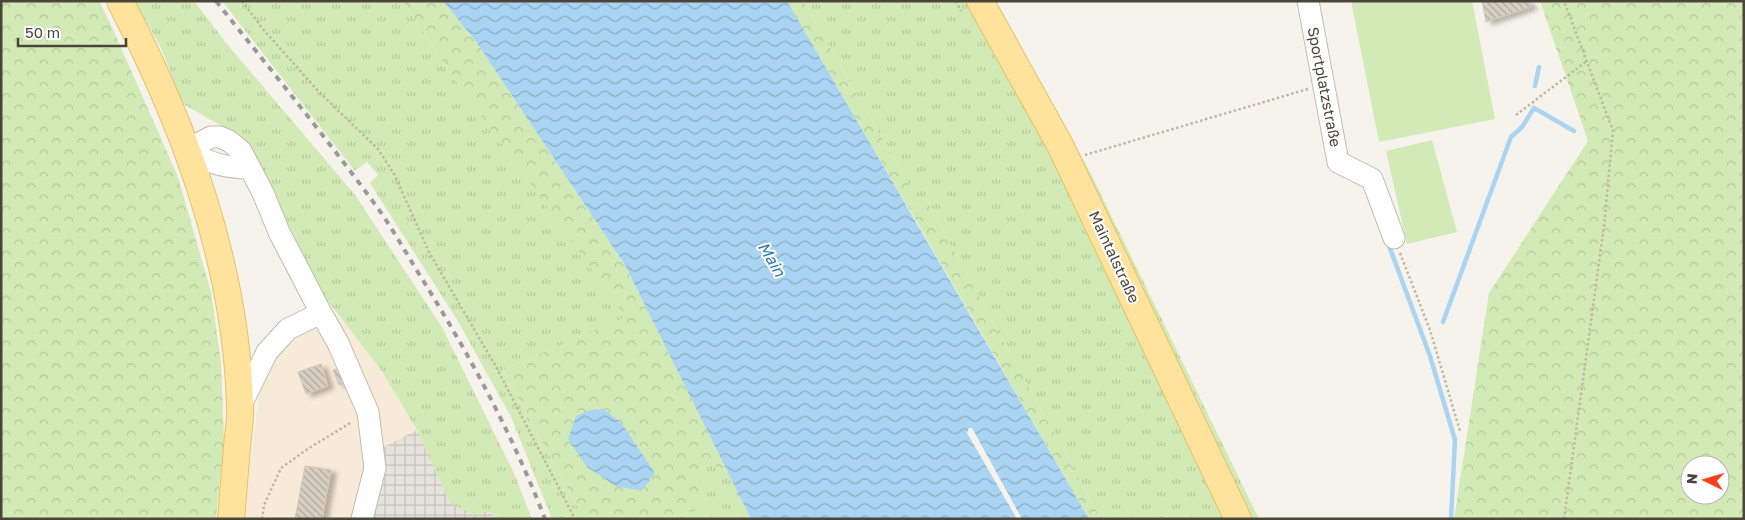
<svg xmlns="http://www.w3.org/2000/svg" width="1745" height="520" viewBox="0 0 1745 520" font-family="'Golos Text',sans-serif">
	<defs>
		<pattern id="industrial-grid" width="8" height="8" patternUnits="userSpaceOnUse" patternTransform="scale(1.25)"><rect width="8" height="8" fill="#e6e2dd"/><path d="M0 4h8M4 0v8" fill="none" stroke="#c7c3be"/></pattern>
		<pattern id="grass-tufts" width="24" height="20" patternUnits="userSpaceOnUse" patternTransform="scale(1.25)"><rect width="24" height="20" fill="#d2eab5"/><path d="M3 7l-1-3M5 7V3M7 7l1-3M15 17l-1-3M17 17v-4M19 17l1-3" fill="none" stroke="#b6ca9c"/></pattern>
		<pattern id="forest-crowns" width="20" height="18" patternUnits="userSpaceOnUse" patternTransform="scale(1.25)"><rect width="20" height="18" fill="#d2eab5"/><path d="M2 6a3 3 0 1 1 6 0M12 15a3 3 0 1 1 6 0" fill="none" stroke="#b6ca9c"/></pattern>
		<pattern id="water-waves" width="16" height="10" patternUnits="userSpaceOnUse" patternTransform="scale(1.25)"><rect width="16" height="10" fill="#a9d4f2"/><path d="M0 5q4-4 8 0t8 0" fill="none" stroke="#8caec5"/></pattern>
		<pattern id="building-back-hatch" width="6" height="6" patternUnits="userSpaceOnUse" patternTransform="scale(1.25)"><rect width="6" height="6" fill="#d8cfc1"/><path d="M-1 5l2 2M0 0l6 6M5-1l2 2" fill="none" stroke="#b1aa9e"/></pattern>
		<filter id="shadow"><feDropShadow dx="5.5" dy="3" stdDeviation="2.5" flood-color="#0004"/></filter>
	</defs>
	<rect width="100%" height="100%" fill="#f6f3ec"/>
	<path fill="#f7ead8" d="M336,313L381,370L417,430L368,455L351,519H242L258,402L262,381L272,355L295,331Z"/>
	<path fill="url(#industrial-grid)" d="M417,430L450,503L492,511L494,519H351L368,455Z"/>
	<path fill="url(#grass-tufts)" d="M135,1H194L227,44L355,195L442,327L514,473L532,519H494L492,511L474,515L450,503L417,430L381,370L321,292L257,161L243,138L183,104L161,48Z
		M222,1H403L449,71L627,317L503,370L584,519H552L511,417L459,323L370,183L378,175L367,162L355,171Z
		M803,1H980L1061,144L1072,139L1091,174L1259,519H1101L928,203L907,205L902,198L913,192Z
		M696,456L728,472L751,519H669L686,514L700,486Z"/>
	<path fill="url(#forest-crowns)" fill-rule="evenodd" d="M1,1H99L111,25L178,177L211,292L221,362L224,440L216,519H1Z
		M403,1H443L477,43L625,265L728,472L697,457L702,507L686,514L669,519H584L503,370L626,317L449,71ZM603,409L621,422L655,473Z
		M787,1H803L913,192L902,198Z
		M1540,1H1744V519H1454L1489,293L1588,141ZM1690,465H1720V495H1690Z
		M928,203L1101,519H1089L907,205Z"/>
	<path fill="#d2eab5" d="M1351,1H1472L1495,119L1379,142Z
		M1432,140L1457,232L1407,244L1386,151Z"/>
	<path fill="url(#water-waves)" d="M443,1H787L1089,519H1022L972,428H969L967,433L1017,519H751L625,265L477,43Z
		M603,409L621,422L655,473L642,490L617,487L587,467L568,439L576,416L590,410Z"/>
	<g fill="none" stroke-linecap="round" stroke-linejoin="round">
		<path stroke="#a9d4f2" stroke-width="4.5" d="M1535,86L1539,67
			M1388,243L1430,356L1455,440L1451,519
			M1443,322L1511,137L1522,127L1534,108L1574,131"/>
	</g>
	<path fill="url(#building-back-hatch)" stroke="#d3c7b4" filter="url(#shadow)" d="M1482,1H1529L1531,7L1486,22Z
		M321,364L328,386L306,394L298,372Z
		M340,368L346,383L339,385L333,370Z
		M305,466L331,470L322,519H295Z"/>
	<g fill="none" stroke-linecap="round" stroke-linejoin="round">
		<g stroke="#c2bbae" stroke-width="23">
			<path id="minor" d="M1308,1L1338,162L1372,179L1394,238
				M250,168C223,168 212,163 187,152L198,144L211,137H220L229,141L241,151L263,193L279,232L321,313L338,343L368,412L375,468L362,519
				M240,407L267,352L288,329L321,313"/>
		</g>
		<g stroke="#e6c16a" stroke-width="28">
			<path id="major" d="M120,1C185,126 236,263 240,405C241,419 238,433 237,447C235,471 233,495 231,519
				M980,1L1060,145L1238,519"/>
		</g>
		<path stroke="#c4b79f" stroke-width="2.5" stroke-dasharray="2.5 2.5" stroke-linecap="butt" d="M242,1L262,28L319,92L378,149L394,174L429,252L495,365L575,519
			M956,1L961,11
			M1516,115L1587,61
			M1085,155L1308,89
			M1400,253L1430,330L1460,431
			M262,519L264,505L281,468L309,448L352,422
			M1564,519L1604,226L1613,131L1564,1"/>
		<use href="#minor" stroke="#fff" stroke-width="21"/>
		<use href="#major" stroke="#ffe39c" stroke-width="26"/>
		<path stroke="#9a9a9a" stroke-width="4" stroke-dasharray="6 6" stroke-linecap="butt" d="M216,1C270,69 325,136 377,207C392,228 405,251 419,274C468,352 512,433 545,519"/>
	</g>
	<g text-anchor="middle" stroke-width="4" stroke-linejoin="round" paint-order="stroke">
		<g font-size="15" fill="#4b4439" stroke="#fff">
			<text transform="translate(1324 87) rotate(79)" y="5">Sportplatzstraße</text>
			<text transform="translate(1114 257) rotate(65)" y="5">Maintalstraße</text>
		</g>
		<g font-size="16" font-style="italic" fill="#2e7ab2" stroke="#fff">
			<text transform="translate(772 259) rotate(59)" y="6">Main</text>
		</g>
	</g>
	<rect width="1745" height="520" fill="none" stroke="#4b4439" stroke-width="5"/>
	<g transform="translate(1705 480) rotate(275)"><circle r="24" fill="#ffffff" stroke="#b7b4b0"/>
	<path d="M0-4L9 19L0 12L-9 19Z" fill="#fc3f1d"/>
	<text y="-8" font-size="14" font-weight="bold" text-anchor="middle" fill="#4b4439">N</text>
	</g>
	<path d="M18 38v8h108v-8" fill="none" stroke="#4b4439" stroke-width="2.5"/>
	<text x="25" y="38" font-size="15" fill="#4b4439" stroke="#ffffff" stroke-width="4" paint-order="stroke">50 m</text>
</svg>
